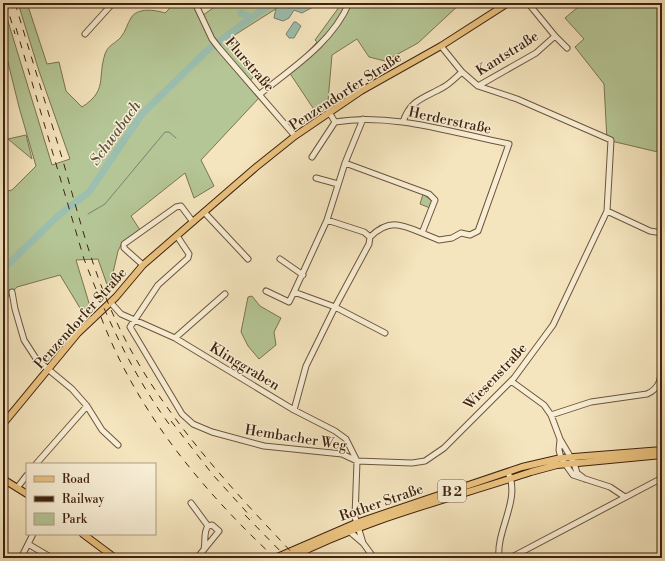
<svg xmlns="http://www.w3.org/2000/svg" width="665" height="561" viewBox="0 0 665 561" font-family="'Libre Bodoni',serif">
	<rect width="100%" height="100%" fill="#f5e5be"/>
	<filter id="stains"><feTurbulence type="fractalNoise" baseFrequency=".005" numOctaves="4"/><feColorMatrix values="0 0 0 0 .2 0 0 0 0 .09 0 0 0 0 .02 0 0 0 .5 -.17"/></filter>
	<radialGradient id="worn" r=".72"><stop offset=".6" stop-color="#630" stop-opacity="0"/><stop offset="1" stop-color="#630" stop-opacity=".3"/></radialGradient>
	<path fill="#b5c696" stroke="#7a7452" d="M18,3H27L47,64L59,62L66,91L82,107C108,90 97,79 105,54C108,45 116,43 121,37C126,31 127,24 131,18C137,7 156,10 165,13L175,3H192L199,18L220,3H285L230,38L238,53L256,73L247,85L259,98L201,160L214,186L194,198L185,173L131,216L140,230L122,243L118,251L109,290L98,259L76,260L92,313L86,318L60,275L17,287L3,302V192L12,190L36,166L19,107L3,42V5L52,165L70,159L39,71Z
		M342,3H461L418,43L385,61L369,57L357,39L332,55L328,101L315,111L289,72L317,42L315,40Z
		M575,3H662V153L607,140L604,84L575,47L584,39L565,18L578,7Z
		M26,135L32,159L8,139Z
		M423,194L432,201L430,208L420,204Z
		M252,296L260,306L281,318L274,332L276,345L259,359L248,346L241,332L248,297Z"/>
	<path fill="#9cbfb0" stroke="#77816f" d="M290,3H311L313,7L302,13L294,10L289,18L283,21L274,18L276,8L281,4L289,8Z
		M294,22H296L301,26L294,38H289L286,34Z"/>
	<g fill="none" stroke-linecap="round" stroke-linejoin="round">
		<path stroke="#77816f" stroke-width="1" d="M88,214L105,204L165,132H169L176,138"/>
		<path stroke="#9cbfb0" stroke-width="7" d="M241,13L251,18
			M3,269L59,215L89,192L142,114L191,66L210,48L272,3"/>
		<g stroke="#6d543a" stroke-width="7">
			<path id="minor" d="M195,3L212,39L219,48L295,136
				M528,3L555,36L567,48
				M85,34L113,3
				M441,46L462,72L478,86L536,53L555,36
				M260,94C292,68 332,43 349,3
				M329,112L335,122C392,112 453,133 509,144L478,231L470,235L461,233L452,238L439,240L422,233
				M363,119L345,163L429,194L435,200L422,233C400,224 389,219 370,237
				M403,122C410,100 424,98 442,88C450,84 456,77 462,72
				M312,157L335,122
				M316,178L338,184
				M607,211L650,231L662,233
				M204,212L248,259
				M327,220L345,163
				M177,236L189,254L188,258L158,285L130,327L182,414L193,424L212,432L264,446L342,454L357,461L412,463L425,461L444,448L514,378L553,325L607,211L611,140L517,99L478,86
				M370,237L364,232L327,220L294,292L335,307L385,333
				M280,259L303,275
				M143,265L124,248V244L176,207L181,206L193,222
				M266,291L289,302L294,292
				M12,292L15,309L24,340L37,360L72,389L87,406L102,430L118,445
				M111,303L121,314L175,338L294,410L335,431L346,439L357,461L355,517L363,543
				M175,338L225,294
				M511,381L544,405L551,415L560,439L574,463L577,473L585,479
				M294,410L306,366L335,307L369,244L370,237
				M551,415L591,402L647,394C665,386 660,371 662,354
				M560,440L559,450L561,458L573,475L610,487L625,497
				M36,464L87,406
				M17,488L27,475
				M191,503L208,526C203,533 206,541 204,549
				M349,531L363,543L374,558
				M28,544L52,558
				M21,558L33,534
				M105,558L110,554
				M197,558L219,531L212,525L208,526
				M499,558C496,531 520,500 509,475
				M510,558L662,478"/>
		</g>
		<g stroke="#40230e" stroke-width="8">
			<path id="major" d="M3,424L78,333L116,297L143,265L255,168L295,136L361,91L441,46L508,3
				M3,479L27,494
				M83,534L115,558
				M275,558L356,523L522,467L561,458L662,450
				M290,558C366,519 450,499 531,472L557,465L662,455"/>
		</g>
		<use href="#minor" stroke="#f8eed5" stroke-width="5"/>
		<use href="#major" stroke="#eac27f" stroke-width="6"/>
		<path stroke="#40230e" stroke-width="1" stroke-dasharray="7 7" stroke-linecap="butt" d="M6,3L15,34
			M15,3C31,56 47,108 63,161C79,217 93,274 119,327C160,413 232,489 297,558
			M16,28L84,259C107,319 133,376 172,428
			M101,317C137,412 202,490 275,558
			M171,421L213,475L252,518
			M245,515L287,558"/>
	</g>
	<g text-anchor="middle" stroke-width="3" stroke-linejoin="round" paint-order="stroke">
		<rect fill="#f8eed5" stroke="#77604a" stroke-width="1" x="438" y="480" width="28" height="22" rx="3"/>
		<g font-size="13" font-weight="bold" fill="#40230e">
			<text x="452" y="496">B 2</text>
		</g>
		<g font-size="14" fill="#40230e" stroke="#f8eed5">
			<text transform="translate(507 53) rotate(-32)" y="5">Kantstraße</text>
			<text transform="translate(250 64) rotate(49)" y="5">Flurstraße</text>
			<text transform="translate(345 91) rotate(-33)" y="5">Penzendorfer Straße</text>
			<text transform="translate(450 120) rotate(12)" y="5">Herderstraße</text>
			<text transform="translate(80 318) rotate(-48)" y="5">Penzendorfer Straße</text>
			<text transform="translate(245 366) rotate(31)" y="5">Klinggraben</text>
			<text transform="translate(495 376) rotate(-47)" y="5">Wiesenstraße</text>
			<text transform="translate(296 437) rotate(9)" y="5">Hembacher Weg</text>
			<text transform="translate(381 502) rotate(-19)" y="5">Rother Straße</text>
		</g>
		<g font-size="15" font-style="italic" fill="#5c523f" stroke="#f8eed5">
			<text transform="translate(115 133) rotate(-54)" y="5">Schwabach</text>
		</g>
	</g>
	<rect width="665" height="561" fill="none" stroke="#f5e5be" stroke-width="16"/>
	<rect x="4" y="4" width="657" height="553" fill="none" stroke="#40230e" stroke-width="2"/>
	<rect x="8" y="8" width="649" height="545" fill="none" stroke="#40230e"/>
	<rect x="26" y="463" width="130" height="72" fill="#f8eed5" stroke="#ae9d85"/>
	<rect x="34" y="476" width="20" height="6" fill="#eac27f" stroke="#ae9d85"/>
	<text x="62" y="483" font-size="12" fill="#40230e">Road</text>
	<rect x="34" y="496" width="20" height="6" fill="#40230e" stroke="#ae9d85"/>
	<text x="62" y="503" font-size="12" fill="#40230e">Railway</text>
	<rect x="34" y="513" width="20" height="12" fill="#b5c696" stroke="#ae9d85"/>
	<text x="62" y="523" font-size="12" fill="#40230e">Park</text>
	<rect width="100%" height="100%" filter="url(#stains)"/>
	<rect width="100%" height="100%" fill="url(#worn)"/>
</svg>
